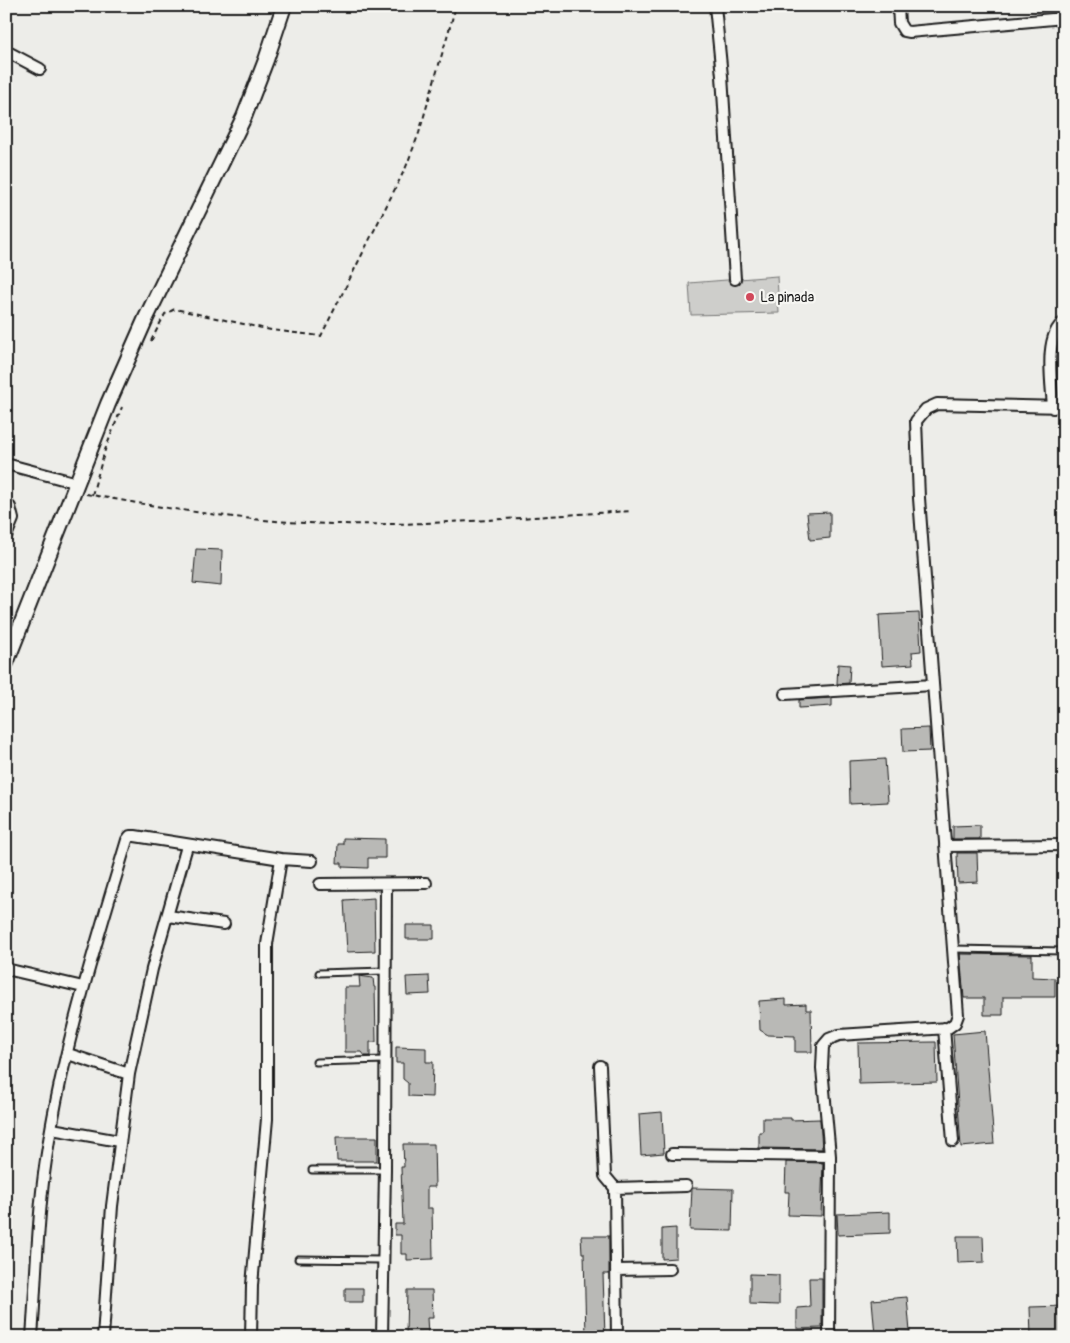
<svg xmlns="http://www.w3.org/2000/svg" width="1070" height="1343" viewBox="0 0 1070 1343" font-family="Pangolin,sans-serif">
	<rect width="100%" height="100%" fill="#edede9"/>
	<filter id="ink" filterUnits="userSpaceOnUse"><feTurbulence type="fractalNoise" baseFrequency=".02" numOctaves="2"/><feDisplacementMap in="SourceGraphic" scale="10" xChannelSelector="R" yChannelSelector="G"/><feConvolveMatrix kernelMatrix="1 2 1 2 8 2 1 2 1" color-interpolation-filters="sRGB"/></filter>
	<g filter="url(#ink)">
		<path fill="#cececb" stroke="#757574" d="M777,276L779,313L691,315L689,283Z"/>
		<path fill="#b9b9b6" stroke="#1c1c1c" d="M830,512V538L810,540L807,513Z
			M196,549L222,550L221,586L193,583Z
			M919,613L921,651L912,652L913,664L882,666L879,615Z
			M838,664L850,665L849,683L837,684Z
			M832,698V706L799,708V700Z
			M929,728L930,751L903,752L902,729Z
			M885,759L888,802L850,804L849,761Z
			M980,825V839H953V826Z
			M343,838L385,839V858H368V868L342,867V863H337L338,844H343Z
			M957,853H977L978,882L958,883Z
			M374,898L375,951L347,952L344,900Z
			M406,925H434V939H406Z
			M960,954L1032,955V977L1055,978V997H1003V1015H984V998H964Z
			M359,976L373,978L374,987H375L376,1042H370V1056H365L362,1052H345V987H360Z
			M429,976L430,994L407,995L406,977Z
			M786,999V1005L806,1004V1010H811L812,1052H795V1036L768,1035L760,1030L759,1001Z
			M985,1031L994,1144L961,1147L953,1034Z
			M936,1042L937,1082L859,1084L858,1043Z
			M396,1047L426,1048V1062H433L432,1097L408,1096V1083L403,1079V1063H396Z
			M662,1112L664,1153L641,1155L639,1114Z
			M763,1118H791V1120L820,1119L822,1149L759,1148V1132H763Z
			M336,1137H377V1161H337Z
			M403,1144H434L435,1187H427V1208H432L433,1259L407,1260V1254H401V1235H395V1224H403L401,1167H404Z
			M786,1162L823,1163L821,1216L788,1215L789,1192H785Z
			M692,1188L733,1189L732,1231L690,1230Z
			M890,1212V1233L838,1235L837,1214Z
			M676,1228V1258L662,1259V1229Z
			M581,1236H609V1274H603L605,1337H586L584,1253H582Z
			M957,1236H983L984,1262L958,1263Z
			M750,1274L779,1275V1305L750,1304Z
			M809,1278H822V1328L797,1329V1308L810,1307Z
			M345,1288H363V1302H345Z
			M407,1290H432L433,1318H427L428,1334H406Z
			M907,1297L910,1332L875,1335L872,1300Z
			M1064,1306V1337H1031L1030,1307Z"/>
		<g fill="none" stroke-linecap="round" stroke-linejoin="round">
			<g stroke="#1c1c1c" stroke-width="9">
				<path id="service" d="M953,949L1064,951
					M319,973L385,971
					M316,1062L385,1060
					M312,1170H385
					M298,1259L382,1260"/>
			</g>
			<g stroke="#1c1c1c" stroke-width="14">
				<path id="minor" d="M715,6L722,76L735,279
					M898,6L899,23L904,31L909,32L1064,18
					M6,51L40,69
					M1053,408C1052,385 1043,336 1064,322
					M6,464L77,483
					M6,506L10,507L13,519L6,536
					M785,694L933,685
					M945,846L1064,845
					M320,884L426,883
					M168,916L224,924
					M6,969L83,987
					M944,1028L953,1141
					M68,1054L129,1074
					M600,1066L605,1176L615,1188L617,1337
					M52,1129L119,1141
					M672,1154L830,1156
					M615,1188L686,1186
					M616,1270L670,1269
					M32,1337C36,1283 37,1228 44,1174C59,1060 94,950 127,840L130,836H135L281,859L312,861
					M103,1337L112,1206L129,1074L152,969L187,846
					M251,1337L252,1285L267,1119V944L281,859
					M382,1337L385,1170L386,884
					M829,1337L830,1156L822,1068L823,1046L829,1039L839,1035L948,1028L955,1023L958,1015L919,498L916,421L926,409L937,404L1064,407"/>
			</g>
			<g stroke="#1c1c1c" stroke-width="18">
				<path id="tertiary" d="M6,663L108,404L146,318L244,117L266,60L284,6"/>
			</g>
			<path stroke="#1c1c1c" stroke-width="2" stroke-dasharray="5 4" stroke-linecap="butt" d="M151,341L165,314L175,309L271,330L321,336L406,167L419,133L456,6
				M86,494C169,509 254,523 339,524C436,526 534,516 631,511
				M92,495L105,450L122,407"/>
			<use href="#service" stroke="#f6f6f2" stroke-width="5"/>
			<use href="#minor" stroke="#f6f6f2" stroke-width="10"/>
			<use href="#tertiary" stroke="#f6f6f2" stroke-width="14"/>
		</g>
	</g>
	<circle fill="#d1495b" stroke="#f6f6f2" stroke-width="2" cx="750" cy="297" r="5"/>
	<g text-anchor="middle" stroke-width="4.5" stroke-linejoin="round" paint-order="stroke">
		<g font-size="14" fill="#1c1c1c" stroke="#f6f6f2" text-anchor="start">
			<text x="760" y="302">La pinada</text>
		</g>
	</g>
	<rect width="1070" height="1343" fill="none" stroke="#f6f6f2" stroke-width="25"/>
	<rect x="12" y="12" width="1045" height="1318" fill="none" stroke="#1c1c1c" stroke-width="2" filter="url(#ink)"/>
</svg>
